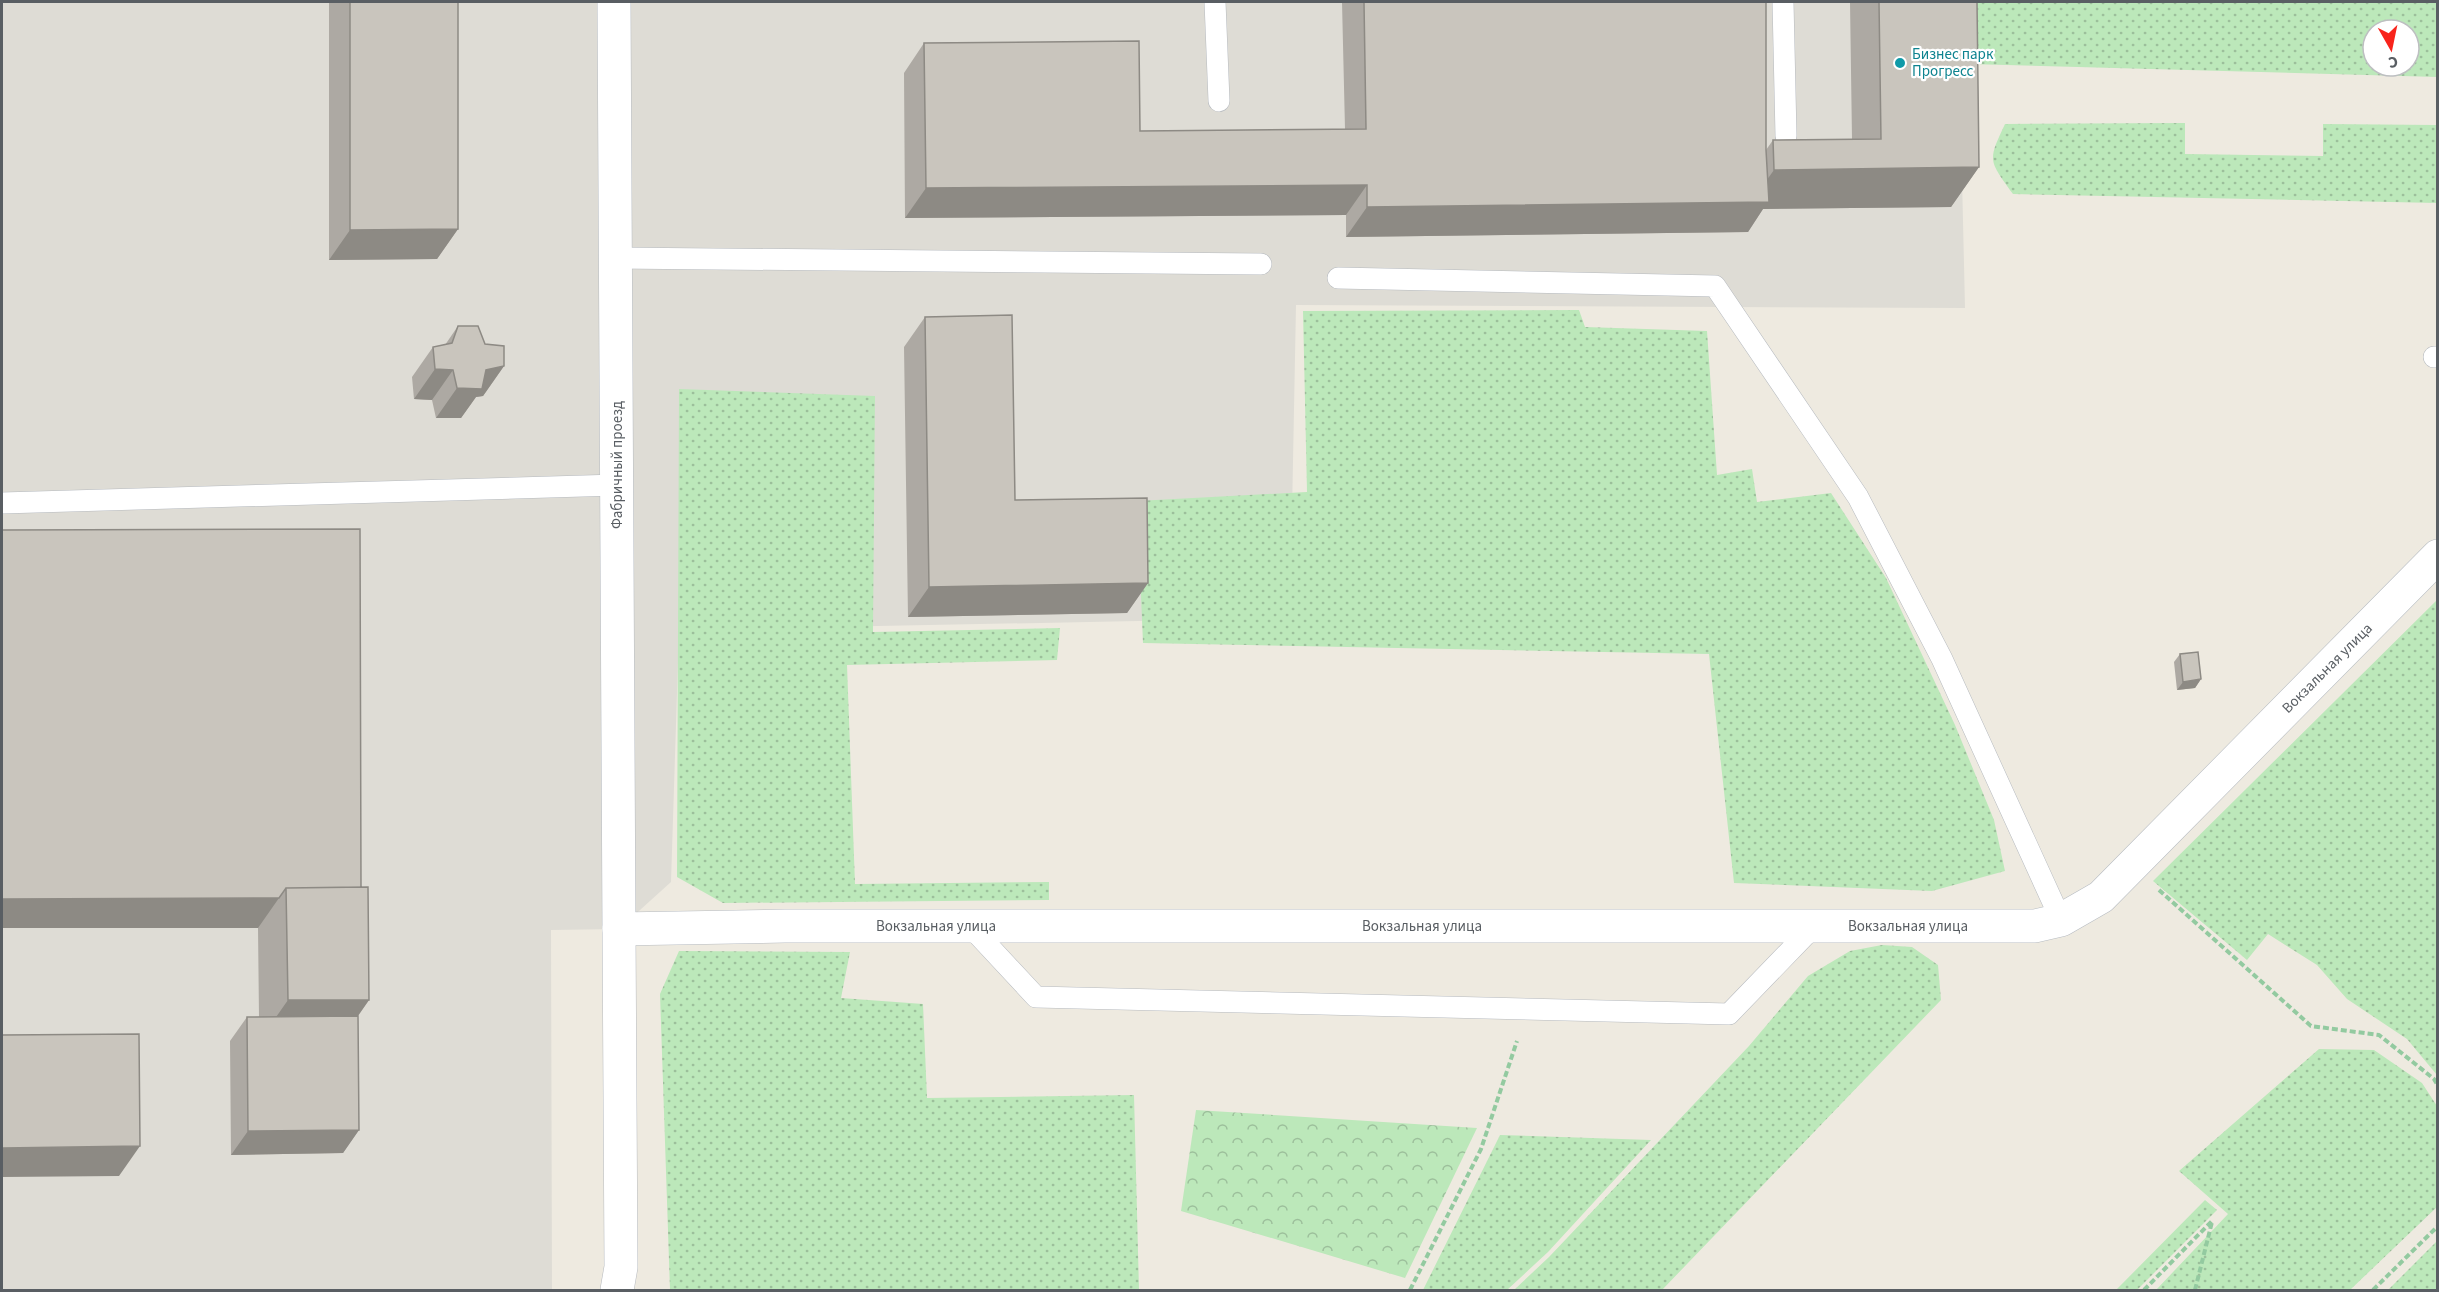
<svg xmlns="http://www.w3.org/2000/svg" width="2439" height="1292" viewBox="0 0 2439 1292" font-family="'Source Sans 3',sans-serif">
	<defs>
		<pattern id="grass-dots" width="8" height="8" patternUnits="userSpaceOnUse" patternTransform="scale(1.5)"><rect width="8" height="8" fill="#bce8ba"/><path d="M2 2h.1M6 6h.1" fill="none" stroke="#9cbf9b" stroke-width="1.8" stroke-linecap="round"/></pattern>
		<pattern id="forest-crowns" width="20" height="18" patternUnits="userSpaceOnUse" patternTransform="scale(1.5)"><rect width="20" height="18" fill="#bce8ba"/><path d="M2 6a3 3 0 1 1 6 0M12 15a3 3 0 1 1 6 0" fill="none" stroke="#9cbf9b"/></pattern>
	</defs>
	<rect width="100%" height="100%" fill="#eeeae0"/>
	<path fill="#dedcd5" d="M2,2H1958L1965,308L1296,305L1290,618L679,630L671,882L619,929L551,930L552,1290H2Z"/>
	<path fill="url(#grass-dots)" fill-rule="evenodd" d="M1966,2H2437V77L1969,64ZM2373,30H2409V66H2373Z
		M2185,123V154L2323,156V124L2437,125V203L2013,194C1989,160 1987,162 2005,124Z
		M1579,310L1585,327L1707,331L1717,475L1752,469L1757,502L1831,493L1886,578L1955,725L1994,820L2005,871L1932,891L1734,883L1709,654L1143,643L1137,501L1307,492L1303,311Z
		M679,389L875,396L873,632L1060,628L1057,660L847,665L855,884L1049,882V900L723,903L677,877Z
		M2437,600V1075L2407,1039L2347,999L2317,965L2268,934L2247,960L2153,881Z
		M1882,945L1912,947L1938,965L1941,1000L1662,1290H1514L1549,1257L1749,1046L1808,976L1850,951Z
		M679,951L850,952L841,998L923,1004L927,1098L1134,1095L1139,1290H670L660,994Z
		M2319,1049L2374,1050L2422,1083L2437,1106V1207L2350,1290H2156L2228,1214L2179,1171Z
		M1500,1135L1651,1140L1548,1252L1507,1290H1423Z
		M2205,1200L2217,1210L2137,1290H2116Z
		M2437,1241V1290H2388Z"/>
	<path fill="url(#forest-crowns)" d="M1196,1110L1477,1128L1405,1278L1181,1211Z"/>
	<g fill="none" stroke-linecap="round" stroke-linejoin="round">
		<g stroke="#b6babf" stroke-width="22">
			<path id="lane" d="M1215,2L1219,101
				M1783,2L1786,136
				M616,258L1261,264
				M1338,278L1715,286L1858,497L1942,659L2061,920
				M2434,357H2438
				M2,503L617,485
				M970,926L1036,997L1729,1014L1814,926"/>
		</g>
		<g stroke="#b6babf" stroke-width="34">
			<path id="street" d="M617,1290L621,1267L619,929"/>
		</g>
		<g stroke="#b6bbc1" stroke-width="34">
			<path id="secondary" d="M614,2L619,929L785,926H2035L2061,920L2101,897L2438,556"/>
		</g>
		<path stroke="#93caa0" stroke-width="4" stroke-dasharray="6 3" stroke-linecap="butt" d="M2159,890L2311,1026L2379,1035L2434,1079L2438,1086
			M1410,1290L1481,1149L1517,1041
			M2144,1290L2212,1221
			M2195,1290L2212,1222
			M2373,1290L2438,1226"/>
		<use href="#lane" stroke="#fff" stroke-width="21"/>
		<use href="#street" stroke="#fff" stroke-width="33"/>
		<use href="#secondary" stroke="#fff" stroke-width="33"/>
	</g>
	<path fill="#ada9a3" d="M329,2H458V229L437,259L329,260Z
		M1342,2H1766V150L1773,140L1852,139L1850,2H1977L1979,167L1951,207L1763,209L1748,232L1346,237V215L905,218L904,73L924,43L1140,131L1345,129Z
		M925,317L1015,500L1148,583L1127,613L908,617L904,347Z
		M458,326L485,344L504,366L483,396L476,397L461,418H436L432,400L414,399L412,377L433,347L445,345Z
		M2,530L361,887L369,1000L358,1016L359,1130L343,1153L231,1155L230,1041L247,1017H259L258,928H2Z
		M2180,654L2201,679L2195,688L2177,690L2174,662Z"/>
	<path fill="#8d8a84" d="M1979,167L1951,207L1763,209L1748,232L1346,237L1367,207L1751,202L1774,170Z
		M1367,185L1346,215L905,218L926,188Z
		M458,229L437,259L329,260L350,230Z
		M504,366L483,396L476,397L461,418H436L457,388L486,370Z
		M435,369L453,370L432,400L414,399Z
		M1148,583L1127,613L908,617L929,587Z
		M2201,679L2195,688L2177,690L2183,682Z
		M279,898L258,928H2V899Z
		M288,1000H369L341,1040H260Z
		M359,1130L343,1153L231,1155L248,1131Z
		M140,1146L119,1176L2,1177V1148Z"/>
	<path fill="#c9c5bd" stroke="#8d8a84" stroke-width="1.5" d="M350,2H458V229L350,230Z
		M1364,2H1766V150L1769,202L1367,207V185L926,188L924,43L1139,41L1140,131L1366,129Z
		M1879,2H1977L1979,167L1774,170L1773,140L1881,139Z
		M1012,315L1015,500L1147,498L1148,583L929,587L925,317Z
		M458,326H478L485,344L504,346V366L486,370L482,389L457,388L453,370L435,369L433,347L452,343Z
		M360,529L361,887L286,888L279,898L2,899V530Z
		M2198,652L2201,679L2183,682L2180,654Z
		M368,887L369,1000H288L286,888Z
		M358,1016L359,1130L248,1131L247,1017Z
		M139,1034L140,1146L2,1148V1035Z"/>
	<circle fill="#0f9aa8" stroke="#fff" stroke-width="2" cx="1900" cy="63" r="6"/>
	<g text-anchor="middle" stroke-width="4.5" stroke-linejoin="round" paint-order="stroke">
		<g font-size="15" fill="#0d838f" stroke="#fff" text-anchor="start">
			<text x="1912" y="59">Бизнес парк<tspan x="1912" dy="17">Прогресс</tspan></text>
		</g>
		<g font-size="15" fill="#595e63" stroke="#fff">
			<text transform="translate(617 465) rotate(-90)" y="5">Фабричный проезд</text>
			<text transform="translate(2327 668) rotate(-45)" y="5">Вокзальная улица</text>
			<text x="936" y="931">Вокзальная улица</text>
			<text x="1422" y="931">Вокзальная улица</text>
			<text x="1908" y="931">Вокзальная улица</text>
		</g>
	</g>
	<rect width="2439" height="1292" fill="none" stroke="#595e63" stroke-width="6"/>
	<g transform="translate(2391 48) rotate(171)"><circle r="28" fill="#ffffff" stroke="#bdbfc1" stroke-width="1.5"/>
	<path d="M0-4.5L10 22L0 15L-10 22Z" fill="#f8241c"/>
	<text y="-9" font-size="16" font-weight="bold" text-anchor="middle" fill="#595e63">С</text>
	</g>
</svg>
